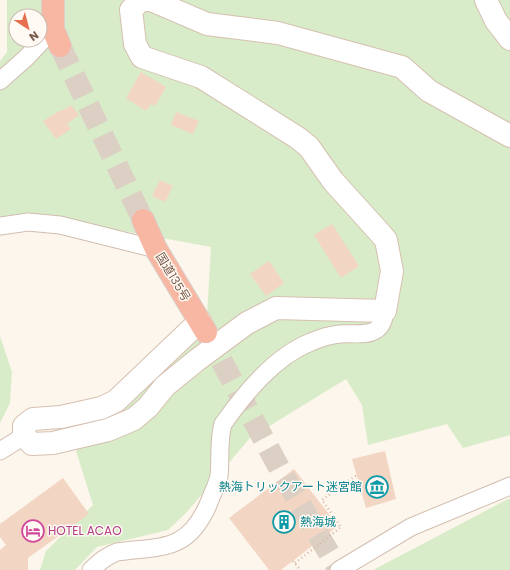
<svg xmlns="http://www.w3.org/2000/svg" width="510" height="570" viewBox="0 0 510 570" font-family="Poppins,'Noto Sans JP',sans-serif">
	<rect width="100%" height="100%" fill="#fdf6ec"/>
	<path fill="#d8ecc9" fill-rule="evenodd" d="M7,0H510V435L463,448L447,424L368,445L362,405L346,379L250,438L185,514L168,530L97,547L75,570H40L46,551L93,505L76,451L206,332L211,247L63,220L0,222V61L7,52ZM16,16H40V40H16Z
		M0,336L12,372L10,403L0,423Z
		M510,498V570H373Z"/>
	<path fill="#f3d5c3" d="M141,72L166,87L155,106L151,104L146,111L126,98Z
		M71,105L79,115L67,124L71,129L56,139L43,121L61,110L62,111Z
		M176,112L199,121L193,134L171,125Z
		M160,180L173,186L165,202L152,196Z
		M332,224L359,266L341,278L314,235Z
		M269,261L284,283L266,296L250,274Z
		M385,451L396,499L366,508L352,459Z
		M294,469L338,526L281,570H269L229,518Z
		M63,478L89,514L28,558V570H0V550L6,545L0,537V524Z"/>
	<g fill="none" stroke-linecap="round" stroke-linejoin="round">
		<path stroke="#dcd0c4" stroke-width="22" stroke-dasharray="22 11" stroke-linecap="butt" d="M60,46L143,220
			M206,332L283,475L339,570"/>
		<g stroke="#d1beb0" stroke-width="19">
			<path id="street" d="M0,81L26,58L53,29
				M0,226L28,222L60,225L156,249
				M0,451L24,436
				M91,570C99,562 106,556 117,552C162,546 187,552 208,505C211,496 217,486 219,476C221,458 218,441 223,424C245,393 275,356 311,342C320,338 331,335 340,334C351,333 367,336 376,330C383,325 384,318 385,311
				M339,570L411,527L510,486"/>
		</g>
		<g stroke="#d6c0b0" stroke-width="24">
			<path id="secondary" d="M486,0L496,21L510,39
				M200,321L116,401L101,408L61,417L33,419L24,426V436L32,444L53,443L108,430L134,419L148,407L165,386L197,360L247,323L276,308L385,311L392,271L386,240L380,233L333,181L309,147L298,138L201,77L142,57L135,44L131,10L141,0H151L207,24L278,33L402,67L429,91L510,136"/>
		</g>
		<g stroke="#dad1cd" stroke-width="24">
			<path id="highway" d="M53,0V29L60,46
				M143,220L156,249L206,332"/>
		</g>
		<path stroke="#d9b8a5" stroke-width="2.5" stroke-dasharray="1 3" stroke-linecap="butt" d="M293,561L300,570
			M295,563L341,527L322,500L357,475"/>
		<use href="#street" stroke="#fff" stroke-width="17"/>
		<use href="#secondary" stroke="#fff" stroke-width="22"/>
		<use href="#highway" stroke="#f7b7a3" stroke-width="22"/>
	</g>
	<defs>
		<g id="museum-ring" transform="scale(1.15)"><circle r="9.5" fill="#fffaf3" stroke="#0f9aa8" stroke-width="1.5"/><path d="M0-6L6-3V-2H-6V-3ZM-5-1h2V3h-2ZM-1-1h2V3h-2ZM3-1h2V3H3ZM-6 4H6V6H-6Z" fill="#0f9aa8"/></g>
		<g id="building-ring" transform="scale(1.15)"><circle r="9.5" fill="#fffaf3" stroke="#0f9aa8" stroke-width="1.5"/><path d="M-4-6H4V6H1V3H-1V6H-4ZM-2.5-4.3h1.7v1.8h-1.7ZM.8-4.3h1.7v1.8H.8ZM-2.5-1h1.7V.8h-1.7ZM.8-1h1.7V.8H.8Z" fill="#0f9aa8"/></g>
		<g id="hotel-ring" transform="scale(1.15)"><circle r="9.5" fill="#fffaf3" stroke="#d1479c" stroke-width="1.5"/><path d="M-6-4.5h1.5V1H6V5H4.5V3h-9V5H-6ZM-4 0a1.8 1.8 0 1 1 3.6 0ZM.5 0V-2.5h3Q6-2.5 6 0Z" fill="#d1479c"/></g>
	</defs>
	<g fill-rule="evenodd">
		<use href="#museum-ring" x="377" y="487"/>
		<use href="#building-ring" x="284" y="522"/>
		<use href="#hotel-ring" x="33" y="531"/>
	</g>
	<g text-anchor="middle" stroke-width="3" stroke-linejoin="round" paint-order="stroke">
		<g font-size="12" fill="#7a5c4d" stroke="#fffaf3">
			<text transform="translate(173 277) rotate(59)" y="4">国道135号</text>
		</g>
		<g font-size="12" fill="#0d838f" stroke="#fffaf3" text-anchor="end">
			<text x="362" y="491">熱海トリックアート迷宮館</text>
			<text x="300" y="526" text-anchor="start">熱海城</text>
		</g>
		<g font-size="12" fill="#b23c85" stroke="#fffaf3" text-anchor="start">
			<text x="48" y="535">HOTEL ACAO</text>
		</g>
	</g>
	<g transform="translate(28 28) rotate(144)"><circle r="19" fill="#fffaf3" stroke="#cabbb1"/>
	<path d="M0-3L7 15L0 10L-7 15Z" fill="#e76f51"/>
	<text y="-6" font-size="11" font-weight="bold" text-anchor="middle" fill="#7a5c4d">N</text>
	</g>
</svg>
